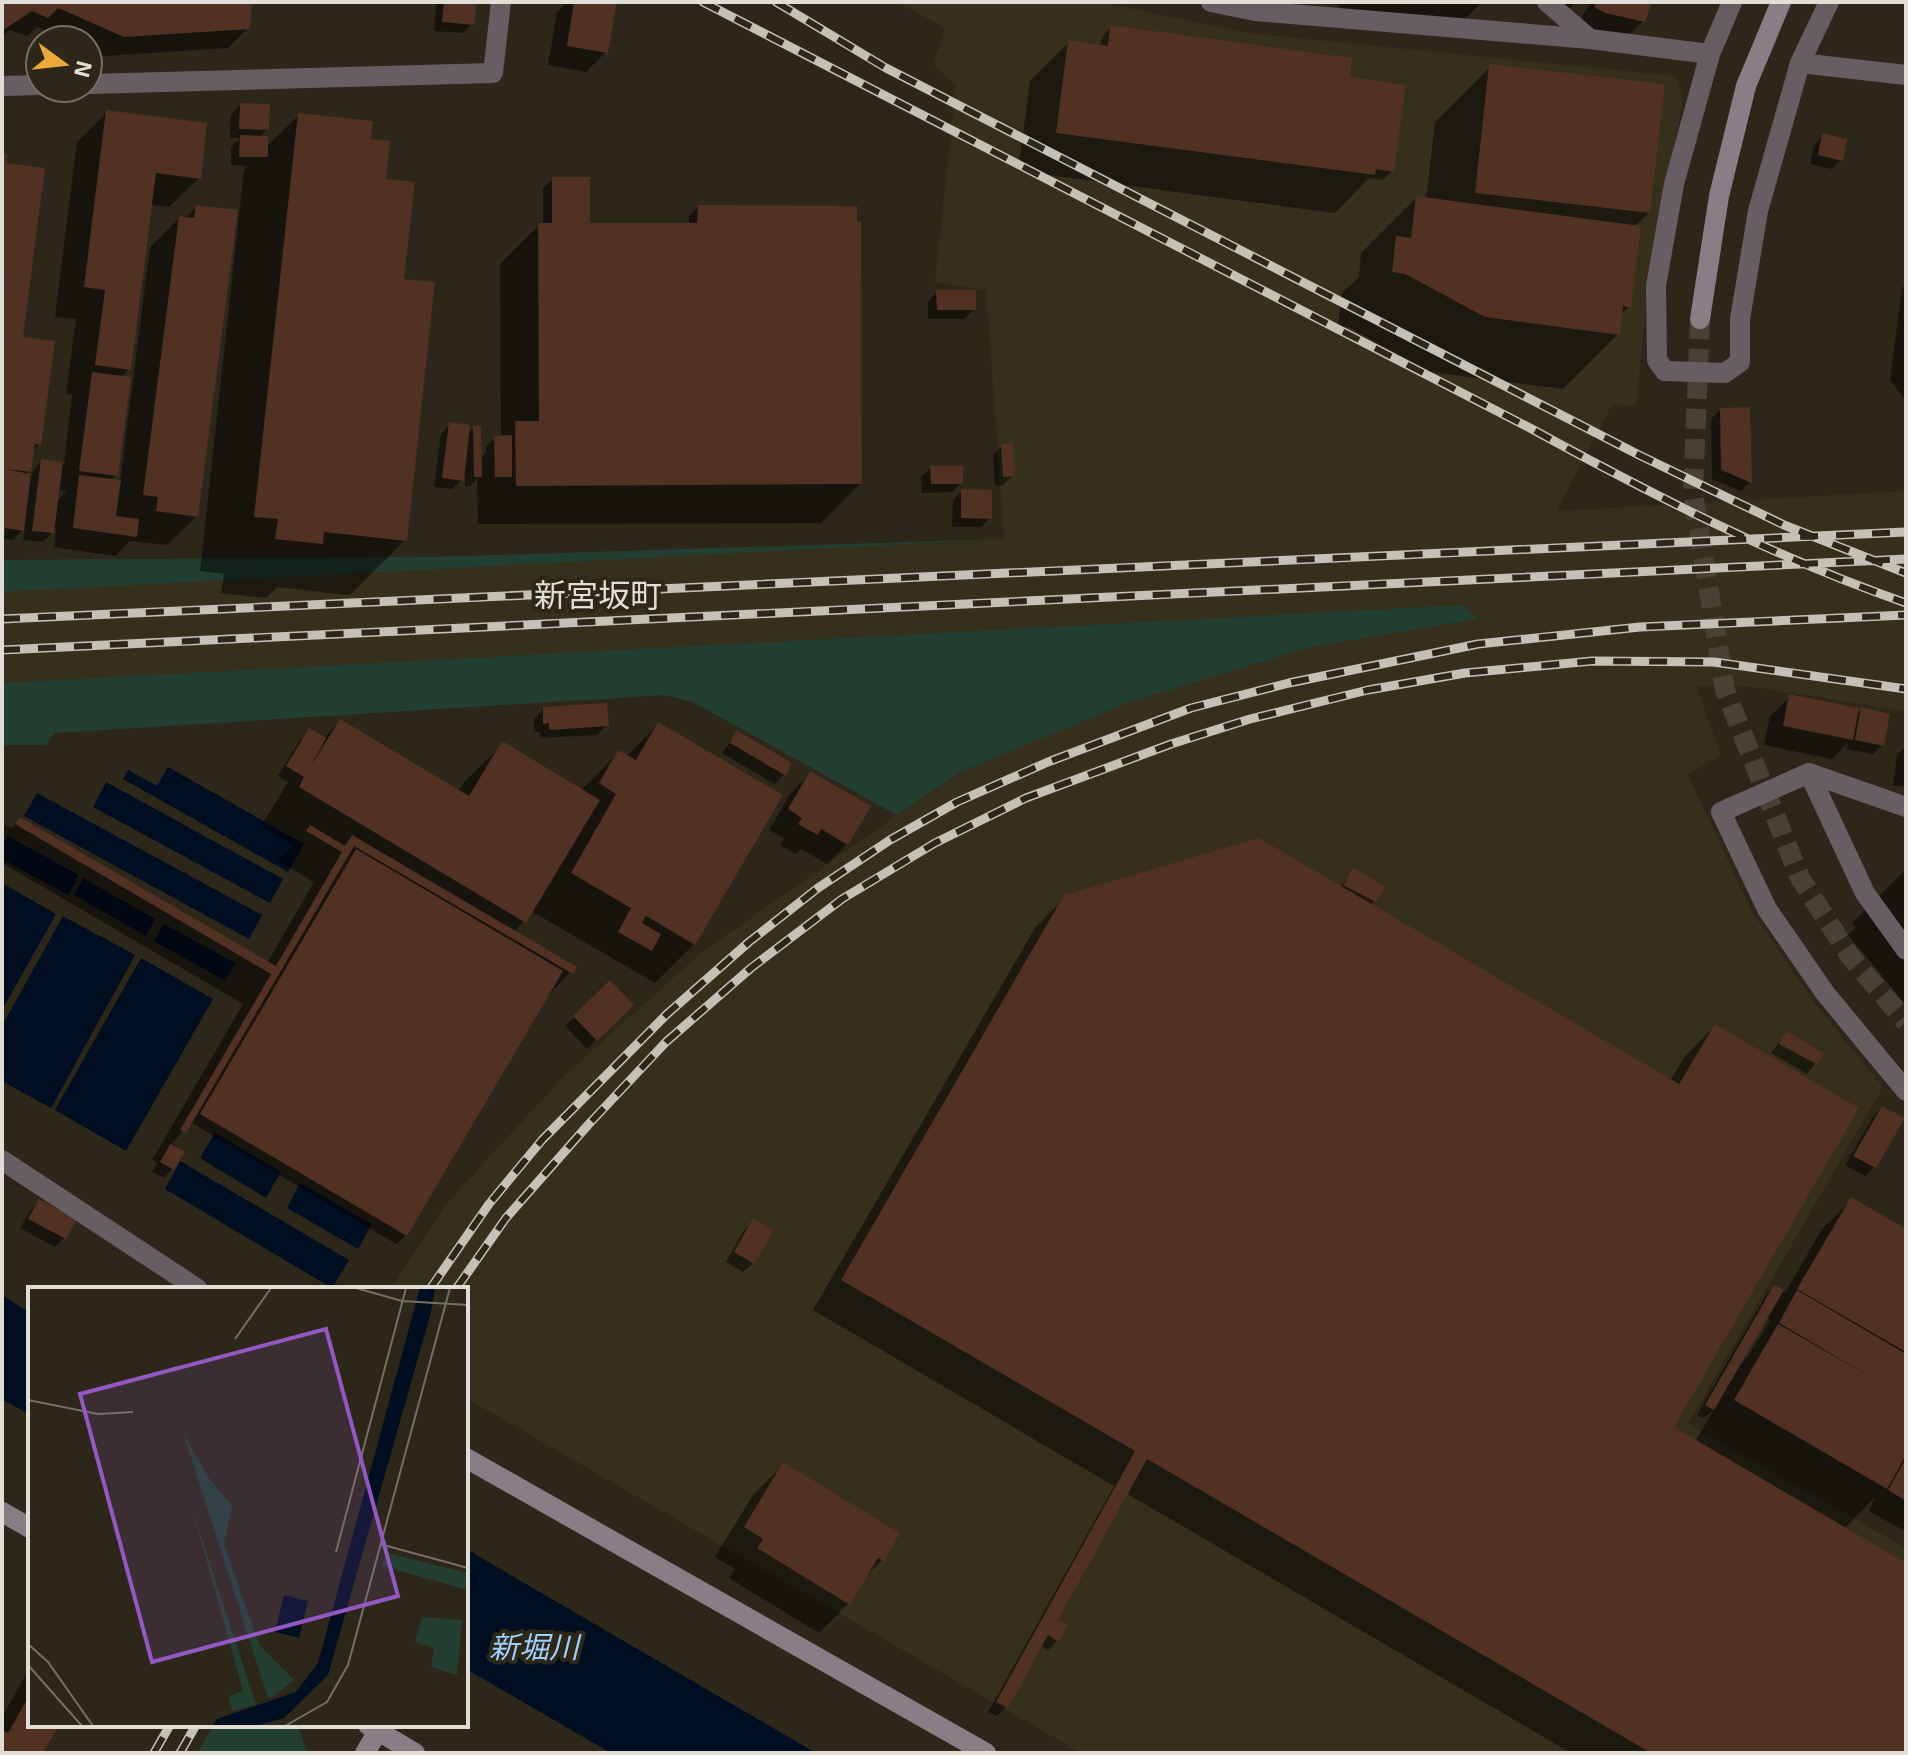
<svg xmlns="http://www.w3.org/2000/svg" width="1908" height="1755" viewBox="0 0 1908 1755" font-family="'Exo 2','Noto Sans JP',sans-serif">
	<rect width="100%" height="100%" fill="#2c2719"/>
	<path fill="#362f1b" d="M897,2H1101L1248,33L1676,76L1683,99L1650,270L1636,406L1612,404L1557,511L1906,491V711L1753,687L1696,686L1721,755L1688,775L1752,912L1816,1005L1883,1087L1688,1424L1906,1548V1753H1081L466,1398V1289H391L446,1204L564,1076L701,953L897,815L693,702L664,695L54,733L46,745H2V560L433,557L1004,539L986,290L935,282L956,85L933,64L945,28Z"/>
	<path fill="#223f32" d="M1004,539L2,592V560L433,557Z
		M1463,605L1477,619L1311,647L1130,702L958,773L897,815L693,702L664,695L54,733L46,745H2V683Z
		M214,1725H298L307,1753H197Z"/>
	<path fill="#000e22" d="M168,767L304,844L288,872L123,779L128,770L157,786Z
		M106,782L283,879L270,903L93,807Z
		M37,793L262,915L249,939L24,816Z
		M8,836L79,875L68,895L2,859V846Z
		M83,878L155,919L146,936L74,895Z
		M2,883L56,914L2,1010Z
		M63,916L135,955L51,1108L2,1081V1026Z
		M164,924L235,963L225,981L154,941Z
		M141,958L213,999L126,1151L55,1110Z
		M215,1133L281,1172L266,1198L200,1158Z
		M180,1161L349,1260L332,1288L165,1189Z
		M300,1183L372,1224L358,1249L287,1208Z
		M2,1295L30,1313V1415L2,1399Z
		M466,1549L816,1753H611L466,1669Z"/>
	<path fill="#0007" fill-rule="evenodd" d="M2,2H250L248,28L228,48L104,56L88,50V40H66L37,27L27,36L10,30L2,36Z
		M436,2H475L472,24L463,33L434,31Z
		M567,2H615L606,52L586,72L548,65L557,12Z
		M1317,2H1482L1461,23L1339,9L1340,5Z
		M1553,2H1576L1567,11Z
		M1591,2H1650L1643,21L1623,41L1576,27Z
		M1111,27L1392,171L1383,180L1369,178L1335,213L1018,171L1030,81L1069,42L1100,47L1102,37Z
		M1490,67L1649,213L1634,227L1629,307L1620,315L1618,334L1563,389L1430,372L1350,328L1338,326L1342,293L1359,277L1361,253L1416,198L1426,200L1435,122Z
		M240,105L267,129L259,138L266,147L299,115L369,141L383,181L402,281L405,540L350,595L277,587L266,598L221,593L224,574L200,571L244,170L248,166L231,165V147L240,138H230L231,115Z
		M107,112L199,178L169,207L150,205L129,369L121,377L116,475L110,481L120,482L150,247L180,218H185L196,207L197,516L167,545L130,541L115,556L54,547L56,528L43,542L23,540L25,527L13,540L2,538V155L5,156L21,339L39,444L32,452L29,471L25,476H32L33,470L42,461L64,464L72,395L66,394L76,319L55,317L77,142ZM57,490L66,491L56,502Z
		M1823,135L1841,160L1831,169L1810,164L1814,145Z
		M553,179L588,225H689V216L698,207L860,484L821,523L478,524L477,479L470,486H465V477L452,489L434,487L441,434L450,424L467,434L474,428L480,459L486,453V447L495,438H501L500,264L539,225H543V188Z
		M1906,284V401L1890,380L1902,288Z
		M937,292L974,309L964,319H928V302Z
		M1720,410L1750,482L1741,491L1712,479L1711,419Z
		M1002,446L1013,475L1003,485L995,486L993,455Z
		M931,468L961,483L952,492L922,493L921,477Z
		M962,491L990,518L981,527H952L953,500Z
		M1790,697L1856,715L1861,710L1882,745L1873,754L1846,749L1848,743L1832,759L1764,745L1770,716Z
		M544,709L607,725L597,735L541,738L540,732H534V719Z
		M340,721L458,792L464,782L503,744L581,790L619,752L626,757L658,724L694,944L655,983L531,911L514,933L574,968L543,1001L406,1235L396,1244L190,1122L170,1146L173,1168L164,1178L152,1172L157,1163L152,1160L243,1004L2,863V823L11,828L20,820L267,963L314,882L278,861L293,845L261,826L288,782L278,776L300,740L309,731L323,739Z
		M737,733L784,774L775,784L722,753Z
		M1906,746V787L1893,785L1897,755Z
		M810,774L847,844L827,864L801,849L796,854L780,845L784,838L769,830L790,794Z
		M1906,869V1005L1848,935L1856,927L1852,923Z
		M1353,870L1383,886L1370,906L1670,1081L1685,1056L1715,1026L1671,1428L1695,1442L1713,1411L1703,1418L1697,1415L1765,1297L1774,1287L1785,1293L1822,1229L1852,1199L1906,1231V1532L1869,1511L1875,1497L1844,1529L1906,1565V1753H1571L1126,1493L1055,1621L1057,1641L1048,1650L1040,1645L1006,1707L997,1716L988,1712L1114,1486L813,1310L1035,928L1065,897L1339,888ZM1766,1317L1770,1320L1749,1355L1741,1364Z
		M610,983L631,1005L587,1049L565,1026Z
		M1786,1034L1822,1054L1807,1074L1771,1053Z
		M1882,1108L1875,1167L1865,1176L1845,1165L1873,1117Z
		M40,1201L64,1238L55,1247L20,1228L30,1211Z
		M754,1221L771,1231L753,1263L743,1272L726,1262L744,1230Z
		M783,1465L882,1560L864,1578L849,1603L819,1633L729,1578L735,1569L715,1557L753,1495Z
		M30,1667V1725H57L41,1753H2V1717Z"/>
	<path fill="#503122" d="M2,2H252L250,29L124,37L58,8L48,18L32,11L2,31Z
		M444,2H477L474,25L442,22Z
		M574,2H617L608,53L567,46Z
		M1597,2H1652L1645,22L1605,13L1594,7Z
		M1110,25L1352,58L1350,77L1406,85L1394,172L1376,169L1375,175L1056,133L1068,40L1108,46Z
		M1489,64L1665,84L1650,213L1475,193Z
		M240,103L270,104L269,130L239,129Z
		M106,110L207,123L201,179L156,173L131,370L95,365L105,290L84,287Z
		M298,113L373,121L371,139L390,141L386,179L415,182L404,279L435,282L407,541L324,532L323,544L275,539L278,519L254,517Z
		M1822,133L1847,139L1843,161L1818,155Z
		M240,135L268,136V157H239Z
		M2,153L7,154L6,163L45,168L23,337L55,341L41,445L35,444L31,472L5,469L31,474L24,531L5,528L4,540Z
		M552,177H590V223H697L698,205L857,206V222H861L862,484L516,486L515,421H539L538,223H552Z
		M1416,196L1641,226L1631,308L1623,306L1620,335L1485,317L1405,274L1392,272L1396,236L1411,238Z
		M196,205L238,210L198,517L156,511L158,497L143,495L179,216L194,218Z
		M936,290H976V310H937Z
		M92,372L131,377L118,476L79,471Z
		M1750,407L1752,483L1721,470L1720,408Z
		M449,422L470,425L464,481L442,478Z
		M473,426H481L482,477H474Z
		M512,435V477H495L494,436Z
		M1013,443L1015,476L1003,477L1001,444Z
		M41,459L63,462L54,533L32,531Z
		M930,466H963V484H931Z
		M79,475L121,480L116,516L139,519L137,537L73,528Z
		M961,489L992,490V519L961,518Z
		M1789,694L1859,708L1853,740L1783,726Z
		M607,703L609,726L549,730V723L543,724V707Z
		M1861,707L1890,714L1884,746L1855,740Z
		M340,719L469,796L502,741L600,800L526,923L299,787L304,777L286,766L309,728L326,738L311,766Z
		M658,722L783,795L695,945L646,916L642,923L661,934L652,951L618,932L631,908L571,873L616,794L599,783L618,750L636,760Z
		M736,730L792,763L786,776L730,743Z
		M810,771L871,806L848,845L821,829L818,835L798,824L802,818L788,809Z
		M20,817L276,966L342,852L306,831L310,825L345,846L352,835L577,967L573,974L354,846L186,1133L180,1130L271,974L15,824Z
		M1259,838L1679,1084L1715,1024L1859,1108L1674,1427L1906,1563V1753H1651L1147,1459L1058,1620L1068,1625L1059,1642L1048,1635L1008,1708L996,1702L1135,1451L841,1280L1064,895Z
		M356,849L563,971L407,1236L200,1114Z
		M1353,868L1385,886L1376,902L1343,885Z
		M610,980L634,1005L597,1041L573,1016Z
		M1786,1031L1824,1053L1818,1065L1779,1044Z
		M1882,1106L1905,1118L1876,1168L1853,1156Z
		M170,1144L185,1152L174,1170L160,1162Z
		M1851,1197L1906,1229V1352L1797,1289Z
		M39,1199L77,1219L66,1239L28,1219Z
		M753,1218L774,1231L754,1264L734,1252Z
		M1774,1285L1784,1290L1714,1410L1705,1405Z
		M1797,1290L1906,1354V1455L1887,1489L1734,1400L1778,1324L1876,1380L1779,1323Z
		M1906,1458V1501L1888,1490Z
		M783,1462L900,1533L884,1561L878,1558L850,1605L757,1548L763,1539L744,1527Z
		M30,1694V1725H59L43,1753H2V1730L8,1733Z"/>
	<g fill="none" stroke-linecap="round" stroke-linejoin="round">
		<path stroke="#474235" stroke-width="20" stroke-dasharray="20 10" stroke-linecap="butt" d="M1700,319L1693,493L1725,690L1800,878L1850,956L1906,1022"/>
		<path stroke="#655f64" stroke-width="20" d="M2,1160L198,1289"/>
		<path stroke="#655f64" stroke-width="20" d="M1211,2L1255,11L1590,39L1710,54
			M1547,2L1590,39
			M1732,2L1710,54L1674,184L1656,286L1657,360L1665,371L1725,373L1740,362V319L1758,211L1800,63L1829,2
			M1800,63L1906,75
			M88,84L493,73L501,2
			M2,86L40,85
			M1809,773L1865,893L1906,950
			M1906,807L1809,773L1721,812L1767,909L1825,993L1906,1091"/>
		<path stroke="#887e86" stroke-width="20" d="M1700,319L1719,196L1746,86L1781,2
			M466,1458L986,1753
			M2,1512L30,1528
			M368,1725L415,1753
			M365,1753L378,1731"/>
		<g stroke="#c4c1b7" stroke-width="9">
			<path id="rail" d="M703,2L1530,428C1651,494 1776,558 1906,603
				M776,2L886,68L1639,455L1784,525L1906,573
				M2,619L1906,532
				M2,650L1906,559
				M430,1289L489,1204L542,1140L666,1015L749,942L818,888L890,840L957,802L1048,762L1191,708L1289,683L1478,644L1640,627L1906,615
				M456,1289L506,1218L588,1125L666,1042L751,968L842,899L935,843L1026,798L1171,744L1250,719L1368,690L1465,673L1592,661L1714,662L1906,689
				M154,1753L170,1725
				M180,1753L196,1725"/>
		</g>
		<use href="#rail" stroke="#2c2719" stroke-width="6" stroke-dasharray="18" stroke-linecap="butt"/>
	</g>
	<g text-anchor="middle" stroke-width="8" stroke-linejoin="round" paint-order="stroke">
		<g font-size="30" font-style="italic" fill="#a0d1fd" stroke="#2c2719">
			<text x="534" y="1658">新堀川</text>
		</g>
		<g font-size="32" fill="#e1ded5" stroke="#2c2719">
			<text x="598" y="607">新宮坂町</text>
		</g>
	</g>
	<g transform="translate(28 1287)">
		<rect width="440" height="440" fill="#2c2719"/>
		<path d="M155,145L180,190L204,219L196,256L231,358L266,393L246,409L240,411ZM162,214L228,418L204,424L201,409L215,404ZM359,266L440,286V303L354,279ZM394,330L434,333L429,388L403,380L406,361L387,355Z" fill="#223f32"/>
		<path d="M392,1H407L403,25L300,388L256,431L227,439H184L189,432L268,405L290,376ZM256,308L280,314L274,338L270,337L274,339L271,351L247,345Z" fill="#000e22"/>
		<path fill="none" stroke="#747064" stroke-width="2" d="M328,1L374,14L440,18M207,52L243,1M0,113L70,127L105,125M352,257L440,281M308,265L378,1M0,357L20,375L65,439M0,378L54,439M257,439L299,415L320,378L422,1"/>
		<path fill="#9458c4" fill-opacity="0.15" stroke="#9458c4" stroke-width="4" d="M298,42L370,309L124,375L52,107Z"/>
		<rect width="440" height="440" fill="none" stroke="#e1ded5" stroke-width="4"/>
	</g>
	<rect width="1908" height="1755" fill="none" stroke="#e1ded5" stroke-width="8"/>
	<g transform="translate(64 64) rotate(105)"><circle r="38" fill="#2c2719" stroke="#747064" stroke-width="2"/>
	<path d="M0-6L14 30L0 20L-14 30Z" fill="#eca93b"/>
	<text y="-12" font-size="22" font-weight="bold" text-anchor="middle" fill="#e1ded5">N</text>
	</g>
</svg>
